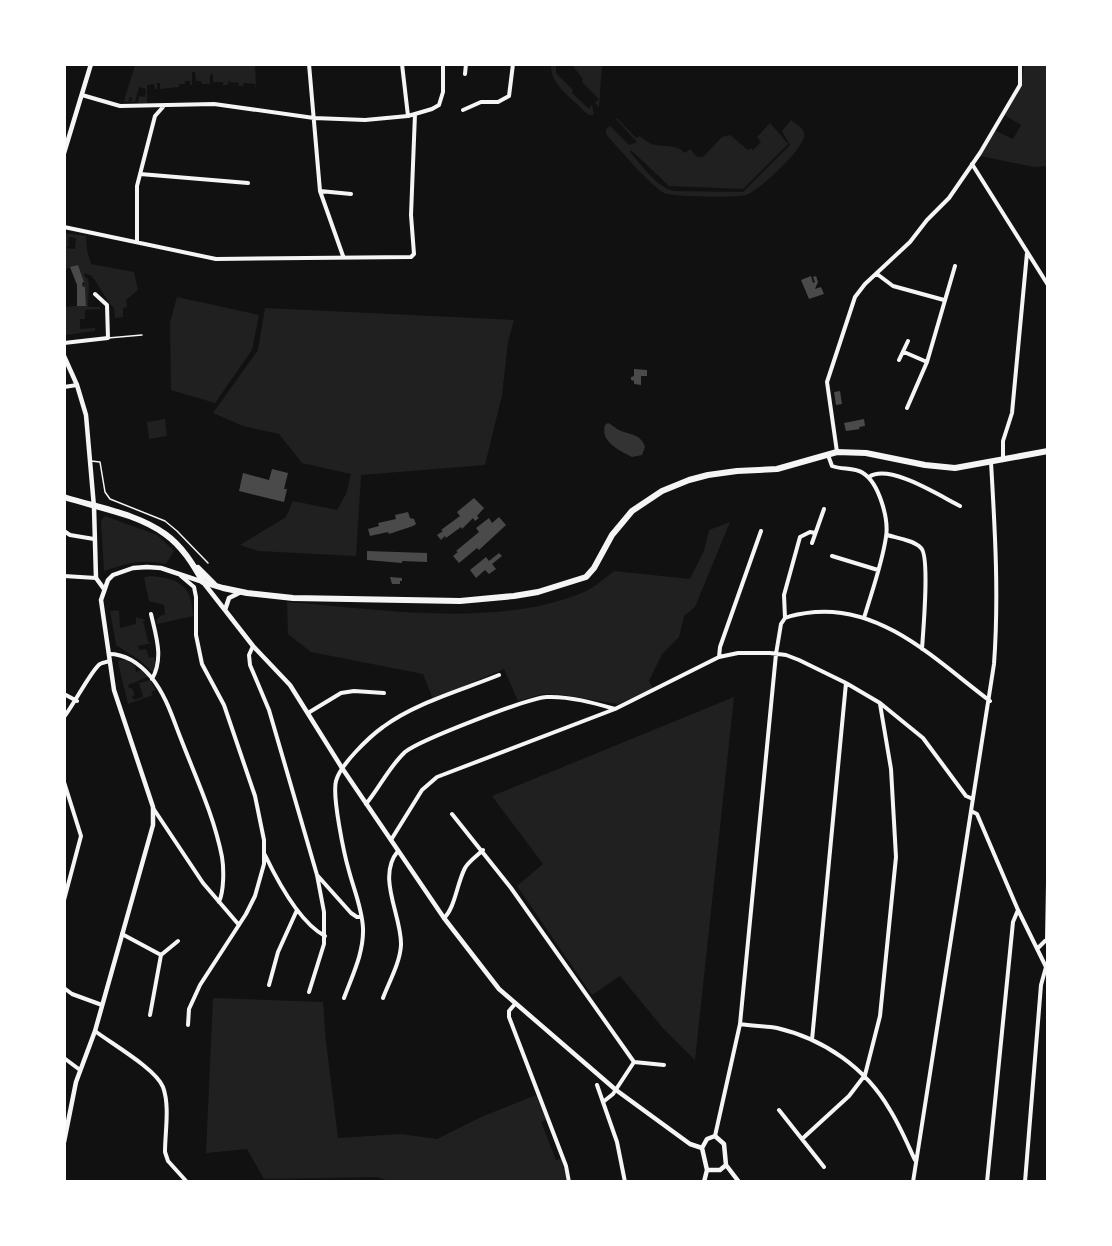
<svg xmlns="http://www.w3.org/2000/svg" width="1112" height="1246" viewBox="0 0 1112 1246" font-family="'Source Sans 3',sans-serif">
	<rect width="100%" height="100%" fill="#111"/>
	<path fill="#202020" d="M135,65H255L256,87H255V84L244,83L243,86H239V83L230,82V79L227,85H223V82H213V74L210,75V84H202L201,81H196L195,72H192V85H190V81H185V84H179V87L160,89V83H157V89H155L154,84L147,85V103H138L139,96L145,97L146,89L139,87L135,102H131L132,98L130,97L128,102L124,101Z
		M551,65H556V73L573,90L572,93L589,109L592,105L594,115H589L585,112C572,98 550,85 551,65Z
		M572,65H602L599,107L595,103L599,99L582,82L583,79Z
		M1024,65H1047V166L1034,167L980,156L994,130L1013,139L1021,125L1004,115L1021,85Z
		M617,118L636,138L640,136C658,154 670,139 685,153L690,149L697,157H703L722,137L730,135L748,150L751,148L753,150L761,142L757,137L770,123L788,144L743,189L669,186L631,150L630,152C642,165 656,187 674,191L743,192L790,145L782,131L791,120C796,124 806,129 804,137C801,151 759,191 746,195C736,198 673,197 664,193C652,187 616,146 606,134V129L610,126L629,145L637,142L616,119Z
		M65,233L86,236L87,250L91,264L134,272L138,290L126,300L127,307L123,308V317L115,318L114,308L110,304L92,276L84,273L85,277L88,279C90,289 88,297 88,307H100V309L85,310V319H80V329L95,328V331L66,335L65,307L86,305L85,288L83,287L84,282L78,265L65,269V248L75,249L76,238L69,237L68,247H65Z
		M177,297L259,315L252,350L215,403L171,390L170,323Z
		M265,308L514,320L508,342L502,395L485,465L361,475L356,556L258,551L240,545L286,517L293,501L337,510L346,494L351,474L302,463L279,434L243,426L213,413L258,350Z
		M165,419L167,436L149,439L147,422Z
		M105,516L157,535L174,551L166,564C140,559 128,563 104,571L101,521Z
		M730,522L695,607L684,616L679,637L662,654L649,681L653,689L618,704L564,695L542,694L518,701L504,669L433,699L423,674L311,652L288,634L287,602C381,609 496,629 584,592C595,587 605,578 614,571L690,579L704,551L709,530Z
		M152,576C181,579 192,587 193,616L157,624L156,621L160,616L165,614L164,605L149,601L144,577Z
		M119,610L120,628L136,624V617L146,620L143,621L148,642L152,643L138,646L139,650L146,649L149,658L154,657L156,662L154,671H151L141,661L116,645L110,611Z
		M119,660H126L135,665L136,672L141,670L148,677L128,685L129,688H132L135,695L132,696L134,700L143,697L139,683L150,680L156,690L151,692L153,695L128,704L118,662Z
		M734,697L695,1060L662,1027L620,976L592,995L517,886L543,864L492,796Z
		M213,998L323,1002L326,1042L338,1138L401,1134L437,1139L481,1117L536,1095L546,1120L541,1122L556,1160L561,1159L567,1181L390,1182L378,1177L264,1179L247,1149L206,1153Z"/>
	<path fill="#333" d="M608,423C611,424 614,427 617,429C628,435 641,433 645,447L642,455L632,457C619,450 600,442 605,425Z"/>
	<path fill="#4a4a4a" d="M78,265L84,282L82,283L83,287H85L86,306H77V285L70,267Z
		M811,276L813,283L815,282L813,277L816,276L818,282L815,289L821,287L824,294L809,299L801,280Z
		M634,369L647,370V376H641V385L634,384V381L631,380V377L634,376Z
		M840,391L842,404L836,405L834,392Z
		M864,419L865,426L859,427L860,429L846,431L844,423Z
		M272,469L288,473L284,489H287L284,502L239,491L243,473L269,480Z
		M474,498L484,508L477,516L479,518L475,521L473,518L462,529L461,527L446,538L445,536L441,540L437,535L443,531L441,530L460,516L457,512Z
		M408,512L410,518L414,519L416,524L413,526L389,534L388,532L370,536L368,529L379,526L378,523L396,519L395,515Z
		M499,517L506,525L479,550L477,548L459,563L453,556L458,552L456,551L479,532L476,528L489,518L492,523Z
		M367,551L427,553V562L402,561V563L367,560Z
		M499,553L502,556L492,564L496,569L489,574L485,570L476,578L470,570L486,557L489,561Z
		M390,577L402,578V581H400V584H392Z"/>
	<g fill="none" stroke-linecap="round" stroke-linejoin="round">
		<path stroke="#f5f5f5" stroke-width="1.5" d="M108,338L142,335
			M91,461L100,462L105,492L110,499L165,521L177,531L208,563"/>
		<path stroke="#f5f5f5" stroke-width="4" d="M309,64L320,191L343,256
			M402,64L408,116
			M465,74L466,64
			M82,95L120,106L214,104L314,118L365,120L408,116L432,109L439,105L443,92V64
			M463,110L481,102H498L509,96L513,64
			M972,164L1048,285
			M140,174L248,183
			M320,191L351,194
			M64,227L216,259L411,257L414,254L411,215L415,114
			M137,241V186L155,116L163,107
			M877,274L893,286L944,300
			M64,343L108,338L107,305L95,294
			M904,352L927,362
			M899,360L908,341
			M64,387L77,385
			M907,408L927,362L955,266
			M837,452L827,382L855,297L865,284L910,242L927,220L949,198L980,153L1020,85V64
			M828,455L832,466C842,470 854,467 863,473C879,483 889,519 886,537C882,564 872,591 864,618
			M1003,460V441L1012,413L1027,253
			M869,477C889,463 940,496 960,506
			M64,531L70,535L94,539
			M887,535C897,538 914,540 921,548C930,556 923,633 922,649
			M812,543L824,509
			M832,556L878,570
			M64,576L96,578
			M181,576L194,587L196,597V635L202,664L224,705L255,796L264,840V864L255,896L246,914L200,985L189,1009L188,1025
			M151,614C156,636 164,658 152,679
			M785,618C795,614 806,613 816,612C885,607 939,663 990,701
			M253,646L249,655L250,665L269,710L317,875L324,912V944L309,992
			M109,654C126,654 140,664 151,677C166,695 173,719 181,739C196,778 214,816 222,857C224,869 224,891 219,902
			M719,657L720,647L761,531
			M64,694L77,701
			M308,713L341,693L354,691L384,693
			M64,717C73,706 92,669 100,664C101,663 107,662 109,661
			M64,782L81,836L64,900
			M366,804C380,787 389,767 405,752C420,740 528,698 547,697C569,696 594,703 615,709
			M153,808L203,883L239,925
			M971,811L977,814L1018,910L1048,971
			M452,814L511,888L634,1062
			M391,840L422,790L437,777L615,709L719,657L738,653H770L786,655L799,660L846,683L880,703L923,738L966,796L973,799
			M265,855C277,880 300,923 325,936
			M317,875L351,913L357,917H361
			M444,918C455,908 457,883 465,868C469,861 477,856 483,850
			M122,934L161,955L150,1015
			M1038,948L1047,939L1048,884
			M161,955L178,941
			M269,985L278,952L297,910
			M64,988L72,994L102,1005
			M344,998C352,976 364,953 363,928C362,908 354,890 349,871C344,854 332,796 336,781C340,765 369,737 383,727C415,703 462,690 499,675
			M383,998C389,982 400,963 401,945C402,916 376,877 398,851
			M515,1004L509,1011V1017L566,1166L569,1182
			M740,1024C752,1026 765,1026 777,1028C824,1039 866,1068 890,1110C900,1126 907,1143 915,1160
			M95,1031C112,1044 156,1069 163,1087C170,1106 165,1132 165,1152L168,1161L187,1182
			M812,1040L846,683
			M64,1058L80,1070
			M634,1062L664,1065
			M597,1085L617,1142L625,1182
			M603,1102L613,1094L634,1062
			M779,1110L824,1167
			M715,1136L740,1024L776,654L781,624L785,618L784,595L800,537L810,532L815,533
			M802,1139L849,1096L865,1075L880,1016L896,857L891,769L880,704
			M913,1182L994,664C999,596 995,530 991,462
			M987,1182L1013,922L1018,910
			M1025,1182L1041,985L1046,967"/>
		<path stroke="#f5f5f5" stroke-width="4.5" d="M64,153L91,64
			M64,356L77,385L86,415L94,507L96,578L104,589
			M225,610L229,598L241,592
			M64,1142L76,1082L95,1031L153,825V807L114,690L101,600L108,580L113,575L133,568L147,567L161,568L203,582L253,646L290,685L342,768L444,918L499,989L616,1090L690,1144L702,1148
			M726,1165L739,1182
			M707,1170L702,1148L707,1139L715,1136L724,1144L726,1165
			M707,1170H720L726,1165
			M704,1182L707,1170"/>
		<path stroke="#f5f5f5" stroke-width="6" d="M64,497C98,508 136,513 165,534C182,546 193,564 203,582L223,588L247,593L293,598L460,601L514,596L538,592L586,577L594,568L612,535L632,511L662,491L689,480L708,475L737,471L777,469L837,452L866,453L925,465L955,468L1048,451
			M198,568L214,584"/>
	</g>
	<rect width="1112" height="1246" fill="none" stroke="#ffffff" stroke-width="132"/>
</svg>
